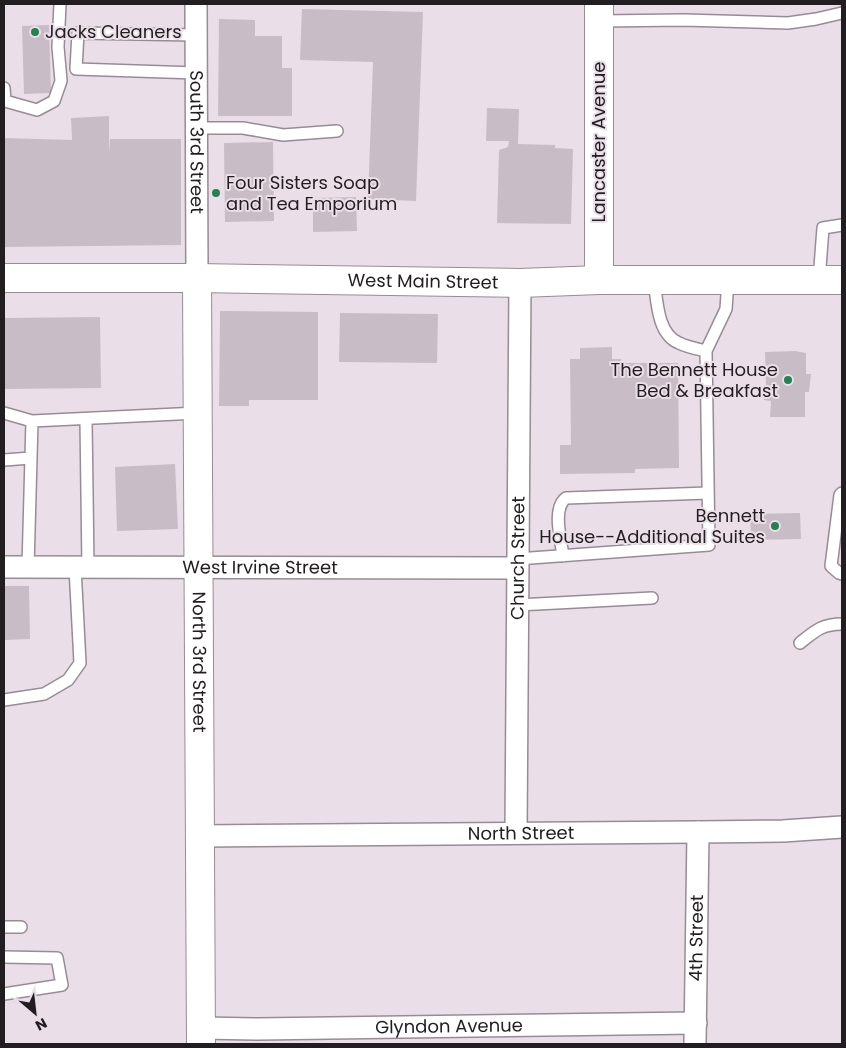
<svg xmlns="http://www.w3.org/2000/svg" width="846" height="1048" viewBox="0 0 846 1048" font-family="Poppins,sans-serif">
	<rect width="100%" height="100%" fill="#eadfe8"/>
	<path fill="#c8bdc6" d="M302,9L423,12L416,201L368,199L373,62L300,60Z
		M219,19L255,20V36H282V68H292V116H218Z
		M49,25L51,93L24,94L22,26Z
		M487,108L519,109L518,144L555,145V148L573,149L571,224L497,223L499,150L508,147L509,141H486Z
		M109,116V153L110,139H181V245L4,247V138L72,140L71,118Z
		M273,142L274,221L225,222L224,143Z
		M356,197L357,231L313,232V198Z
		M220,311L318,312V400H249V406H219Z
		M340,313L438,314L437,363L339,362Z
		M100,317L101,388L4,389V318Z
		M612,347V359H621V363H678L679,468L635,469V473L560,474V445H571L570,359H580V348Z
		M795,351L806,353V374H811L809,392H805V417H770L771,401L764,400L762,389L766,385L765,352Z
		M175,464L178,529L117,531L115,467Z
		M800,513L801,539L751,540L750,514Z
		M4,586H29L30,639L4,640Z"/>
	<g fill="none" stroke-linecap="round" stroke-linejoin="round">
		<g stroke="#978c95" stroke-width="14">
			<path id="service" d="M599,21L684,20L788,23L816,19L842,13
				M196,35L78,33L76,69L196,73
				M4,88L5,101L37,110L54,101L61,81L58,47L60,4
				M197,128H243L283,135L337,131
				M654,280C657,300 657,334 679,343C687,347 697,349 706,351
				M819,280L823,228L842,225
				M4,413L32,421L198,413
				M86,420L88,567
				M4,460L31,458
				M842,493L840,495L831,566L839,573L842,574
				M563,556C561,540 552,508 566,498L708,493
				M517,559L709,545L706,351L726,309L728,280
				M28,567L32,421
				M518,605L652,598
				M800,643C815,631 822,624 842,624
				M4,700L44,694L68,680L80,663L75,567
				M4,927H21
				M4,957L57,958L62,985L4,994"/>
		</g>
		<g stroke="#978c95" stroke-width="24">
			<g id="minor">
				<path id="s1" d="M196,4L197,278"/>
				<path id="s2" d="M4,567L517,568"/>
				<path id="s3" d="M516,832L520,283"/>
				<path id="s4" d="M200,836L698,832L783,831L842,827"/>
				<path id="s5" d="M201,1028L258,1029L696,1023"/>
				<path id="s6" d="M695,1044L698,832"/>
			</g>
		</g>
		<g stroke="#978c95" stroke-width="30">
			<g id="tertiary">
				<path id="s7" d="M197,278L201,1044"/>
			</g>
		</g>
		<g stroke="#978c95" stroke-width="30">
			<g id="primary">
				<path id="s8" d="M4,278H197L520,283L599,280H842"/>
				<path d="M599,280V4"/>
			</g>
		</g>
		<use href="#service" stroke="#fff" stroke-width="11"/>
		<use href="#minor" stroke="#fff" stroke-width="21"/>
		<use href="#tertiary" stroke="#fff" stroke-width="28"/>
		<use href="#primary" stroke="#fff" stroke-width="28"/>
	</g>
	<g fill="#287f52" stroke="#eadfe8" stroke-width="2">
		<circle cx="35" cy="32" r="5"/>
		<circle cx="216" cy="193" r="5"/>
		<circle cx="788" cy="380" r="5"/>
		<circle cx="775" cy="526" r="5"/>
	</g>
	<g text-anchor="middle" stroke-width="4" stroke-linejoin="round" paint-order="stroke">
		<g font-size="18" fill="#211d20" stroke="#eadfe8" text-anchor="start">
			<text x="45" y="38">Jacks Cleaners</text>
			<text x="226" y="189">Four Sisters Soap<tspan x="226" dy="21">and Tea Emporium</tspan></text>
			<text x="778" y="376" text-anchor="end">The Bennett House<tspan x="778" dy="21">Bed &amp; Breakfast</tspan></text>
			<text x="765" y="522" text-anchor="end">Bennett<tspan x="765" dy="21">House--Additional Suites</tspan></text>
		</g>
		<g font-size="18" fill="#211d20" stroke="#eadfe8">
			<text dy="6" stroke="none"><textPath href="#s1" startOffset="138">South 3rd Street</textPath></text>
			<text transform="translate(599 142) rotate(-90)" y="6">Lancaster Avenue</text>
			<text dy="6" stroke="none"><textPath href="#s8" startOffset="419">West Main Street</textPath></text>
			<text dy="6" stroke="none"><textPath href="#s3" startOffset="274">Church Street</textPath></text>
			<text dy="6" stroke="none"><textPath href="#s2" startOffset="256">West Irvine Street</textPath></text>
			<text dy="6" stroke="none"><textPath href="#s7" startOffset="384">North 3rd Street</textPath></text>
			<text dy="6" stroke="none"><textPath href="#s4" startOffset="321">North Street</textPath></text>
			<text dy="6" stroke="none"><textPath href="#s6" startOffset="106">4th Street</textPath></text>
			<text dy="6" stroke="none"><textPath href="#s5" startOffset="248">Glyndon Avenue</textPath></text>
		</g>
	</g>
	<rect width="846" height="1048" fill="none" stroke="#211d20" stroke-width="10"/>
	<g transform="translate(35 1013) rotate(152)" stroke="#eadfe8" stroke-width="4" paint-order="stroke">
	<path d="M0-4L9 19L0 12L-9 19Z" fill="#211d20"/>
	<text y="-8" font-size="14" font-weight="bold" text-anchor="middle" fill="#211d20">N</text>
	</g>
</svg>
